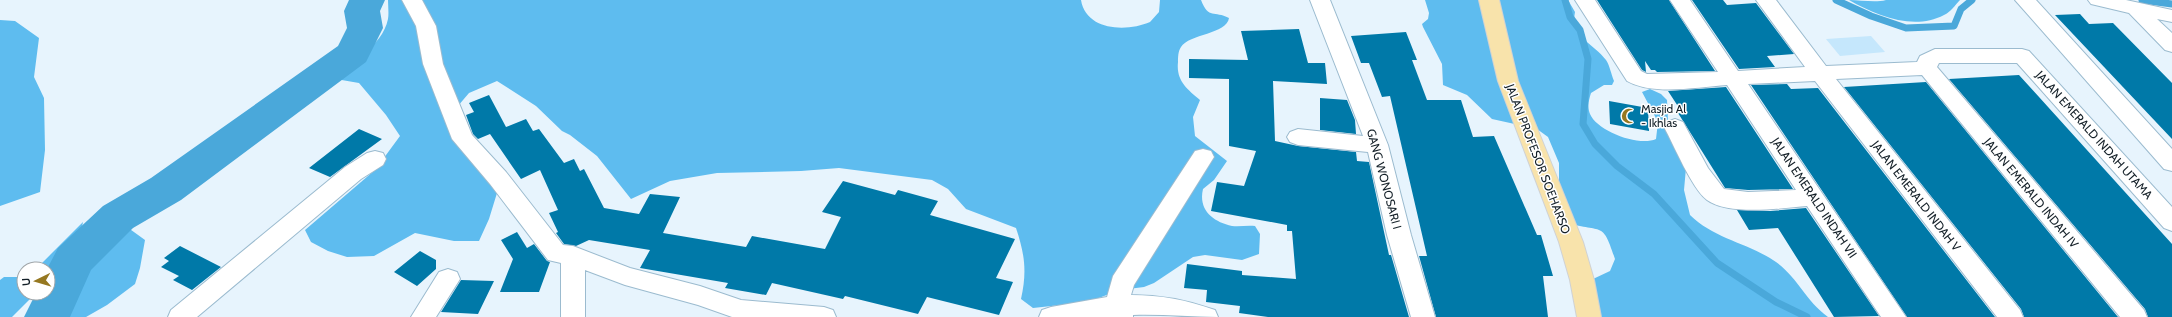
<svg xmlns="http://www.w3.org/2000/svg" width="2172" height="317" viewBox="0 0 2172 317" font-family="Cabin,sans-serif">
	<rect width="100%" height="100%" fill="#e7f4fd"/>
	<path fill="#c5e7fc" d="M1871,36L1885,52L1840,56L1826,39Z"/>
	<path fill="#5ebcef" d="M388,0H1081C1086,31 1127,32 1150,22L1159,12L1160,0H1201C1209,20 1214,10 1229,18C1227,34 1189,34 1181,47C1178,51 1178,58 1178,62C1176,81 1187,89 1200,100L1193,117L1195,136L1227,161L1214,180L1203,189C1198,210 1213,222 1232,226C1240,227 1247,225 1255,226L1260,234L1259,254L1242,260L1205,255L1193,257L1154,283L1144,287L1120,290L1088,302L1033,308L1021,299C1027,272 1025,255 1016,228L966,209L948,189L932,180L839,168L801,171L717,173L670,181L631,199L597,156L570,135L562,131L536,106L497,81L469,93L446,120L497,193L489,219L479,241H454L415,233L374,256L347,257L328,251L311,242L305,230L375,170L400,136L386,115L359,83L330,78C350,60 382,48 388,19C389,13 388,6 388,0Z
		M1425,0H1568L1575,12C1570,38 1593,42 1606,60C1610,66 1611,74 1614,81L1612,85H1604L1591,93C1589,99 1587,107 1590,114C1597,131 1639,147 1656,139L1658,122L1642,92L1650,89L1661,94L1667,100L1668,122L1686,168L1684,190L1690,215C1714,239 1749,243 1776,262C1798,278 1805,300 1828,317H1598L1593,279L1610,271L1615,259C1603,223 1605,232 1570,224L1559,185V163L1548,137L1537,129L1492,119L1467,95L1443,85L1442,64L1423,27L1422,24L1428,19L1429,13Z
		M1849,0C1861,0 1875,3 1886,0H1960C1955,5 1951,12 1944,15C1914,31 1877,16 1849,0Z
		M0,20L15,21L39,38L34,77L44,98L45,150L40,192L0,206Z
		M83,222L79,242L48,281V269H36Z
		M127,227L145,240L140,268L135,284L107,305L86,317H56L86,270Z
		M4,277H24V293H36L12,317H0V280Z"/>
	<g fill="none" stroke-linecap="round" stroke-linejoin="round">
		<path stroke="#4aa8da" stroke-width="7" d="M1565,0L1570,17L1580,30L1588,59L1583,124L1595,144L1617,166L1654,194L1717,263L1776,302L1807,317
			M1836,0L1871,16L1906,28L1954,26L1961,9L1972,0
			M2142,0L2172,4"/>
		<path fill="#4aa8da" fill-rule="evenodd" d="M349,0H385L380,11L383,28L366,62L181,200L133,228L91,270L70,317H24L36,293H48L47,269L58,248L103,206L151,178L338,46L347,28L344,11Z"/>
	</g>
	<path fill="#0079a8" d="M1597,0H1669L1715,71L1657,72L1655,70H1651L1645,61L1646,72L1642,70Z
		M1692,0H1723L1727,5L1756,3L1794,54L1767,56L1775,67L1739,69Z
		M2080,14L2089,24L2113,23L2172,83V139L2055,15Z
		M1299,29L1308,63H1325L1327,84L1273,81L1275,141L1298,146L1356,152L1357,161L1369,162L1389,255H1391L1409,317H1268L1239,313L1240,306L1206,302L1207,290L1184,288L1187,264L1242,271V275L1296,279L1292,231H1287V225L1211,211L1217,182L1244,186L1256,151L1229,146V79L1189,78V59L1248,60L1241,31Z
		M1406,32L1417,60H1412L1427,100H1461L1473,137L1494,136L1537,235H1541L1548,259L1553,276H1543L1548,317H1436L1419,256H1427L1390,96L1382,97L1369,63H1361L1351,36Z
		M2019,75L2172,244V317H2148L2145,309L1949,79Z
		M1926,82L2118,317H2024L2021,309L1844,87Z
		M1787,84L1791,89L1818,88L1995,317H1907L1751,85Z
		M1726,87L1793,189L1748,190L1725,188L1678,113L1683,114L1668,91Z
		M489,95L506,127L526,119L533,131L539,129L564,163L574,159L580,171L584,169L604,208L639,214L650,194L680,197L663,233L746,247L752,236L825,249L841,217L822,212L843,181L895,195L898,190L938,201L930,215L1015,239L996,278L1013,282L999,315L927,297L918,314L845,296L843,299L772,283L766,295L725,288L728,283L640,268L650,250L589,240L576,246L564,244L556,233L558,232L549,213L558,210L540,170L521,179L490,134L478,139L473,134L466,115L474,112L469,103Z
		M1320,98L1347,100L1355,120L1356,134L1320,130Z
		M1609,101L1648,108L1649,131L1610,124Z
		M359,129L382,139L330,177L309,168Z
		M1806,208L1879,316L1834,317L1778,228L1749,230L1737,210L1770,211Z
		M517,232L527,248L534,244L547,261L550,262L539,292H500L513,259L501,240Z
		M180,246L221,267L192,290L173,280L179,276L161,267L169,261L164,258Z
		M420,251L436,260V269L417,286L394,272Z
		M461,280L494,281L478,314L441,312Z"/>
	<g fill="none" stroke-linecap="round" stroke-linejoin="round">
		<g stroke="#9bbbcf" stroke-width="2">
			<path id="street" d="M402,0H422L436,26L443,64L472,135L506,172L563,245L573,246L630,268L700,286L741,300L824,307L833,310L836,317H732L698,305L625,285L585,270V317H561V263L548,260L490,184L452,139L423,64L416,26Z
				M1310,0H1330L1388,145L1411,235L1435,317H1411L1387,235L1368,152L1298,145L1290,142L1287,137L1290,132L1298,129L1363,136Z
				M1575,0H1595L1641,71L1647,74L1718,72L1670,0H1690L1738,71L1805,67L1756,0H1776L1826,66L1917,62L1920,56L1935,49H2022L2029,51L2172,207V231L2164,228L2017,63H1939L1937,67L2144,310L2147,317H2120L1922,75L1836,79L2020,310L2023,317H1997L1815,81L1748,84L1906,317H1881L1807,206C1782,208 1729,216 1707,200C1692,189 1674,145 1664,127L1667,122L1675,119L1683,122L1708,168L1724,189L1748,192L1796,190L1727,85C1697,87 1653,96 1627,81Z
				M2015,0H2036L2172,149V171L2164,169Z
				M2088,0H2126L2172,10V22L2157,19L2172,33V52L2165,50L2129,13L2091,4Z
				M1203,149L1211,151L1214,157L1134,285L1131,295C1161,295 1187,300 1215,310L1218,317C1190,317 1161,314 1133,315V317H1039L1042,310L1051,307L1107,297L1113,276L1195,151Z
				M375,151L383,153L386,159L383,165L361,179L197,317H168L171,310L345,167L367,153Z
				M448,269L457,272L460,279L436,317H411L439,272Z"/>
		</g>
		<g stroke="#d0d2d4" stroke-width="2">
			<path id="primary" d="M1479,0H1499L1518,81L1583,242L1594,280L1601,317H1577L1570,280L1559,242L1498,81Z"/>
		</g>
		<use href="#street" fill="#fff" fill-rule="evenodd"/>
		<use href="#primary" fill="#f8e3ab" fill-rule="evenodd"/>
	</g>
	<defs>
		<g id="mosque-bare" transform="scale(1.2)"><path d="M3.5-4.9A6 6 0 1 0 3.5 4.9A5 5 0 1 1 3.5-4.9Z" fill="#967821" stroke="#fff" stroke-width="2.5" paint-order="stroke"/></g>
	</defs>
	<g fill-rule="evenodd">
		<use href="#mosque-bare" x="1629" y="116"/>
	</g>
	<g text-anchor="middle" stroke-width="3" stroke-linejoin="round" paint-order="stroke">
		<g font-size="12" fill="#142028" stroke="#fff" text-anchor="start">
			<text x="1641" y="113">Masjid Al<tspan x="1641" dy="14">- Ikhlas</tspan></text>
		</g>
		<g font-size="12" fill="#142028" stroke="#fff">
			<text transform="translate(2094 135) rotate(48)" y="4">JALAN EMERALD INDAH UTAMA</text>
			<text transform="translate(1538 159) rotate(69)" y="4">JALAN PROFESOR SOEHARSO</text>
			<text transform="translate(1384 179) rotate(75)" y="4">GANG WONOSARI I</text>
			<text transform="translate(2031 193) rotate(50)" y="4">JALAN EMERALD INDAH IV</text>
			<text transform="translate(1916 196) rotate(52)" y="4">JALAN EMERALD INDAH V</text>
			<text transform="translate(1814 198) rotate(56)" y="4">JALAN EMERALD INDAH VII</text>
		</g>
	</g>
	<g transform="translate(36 281) rotate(265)"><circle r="19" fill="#ffffff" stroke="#a1a6a9"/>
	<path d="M0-3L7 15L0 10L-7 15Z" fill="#967821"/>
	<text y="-6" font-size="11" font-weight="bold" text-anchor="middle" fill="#142028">U</text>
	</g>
</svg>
